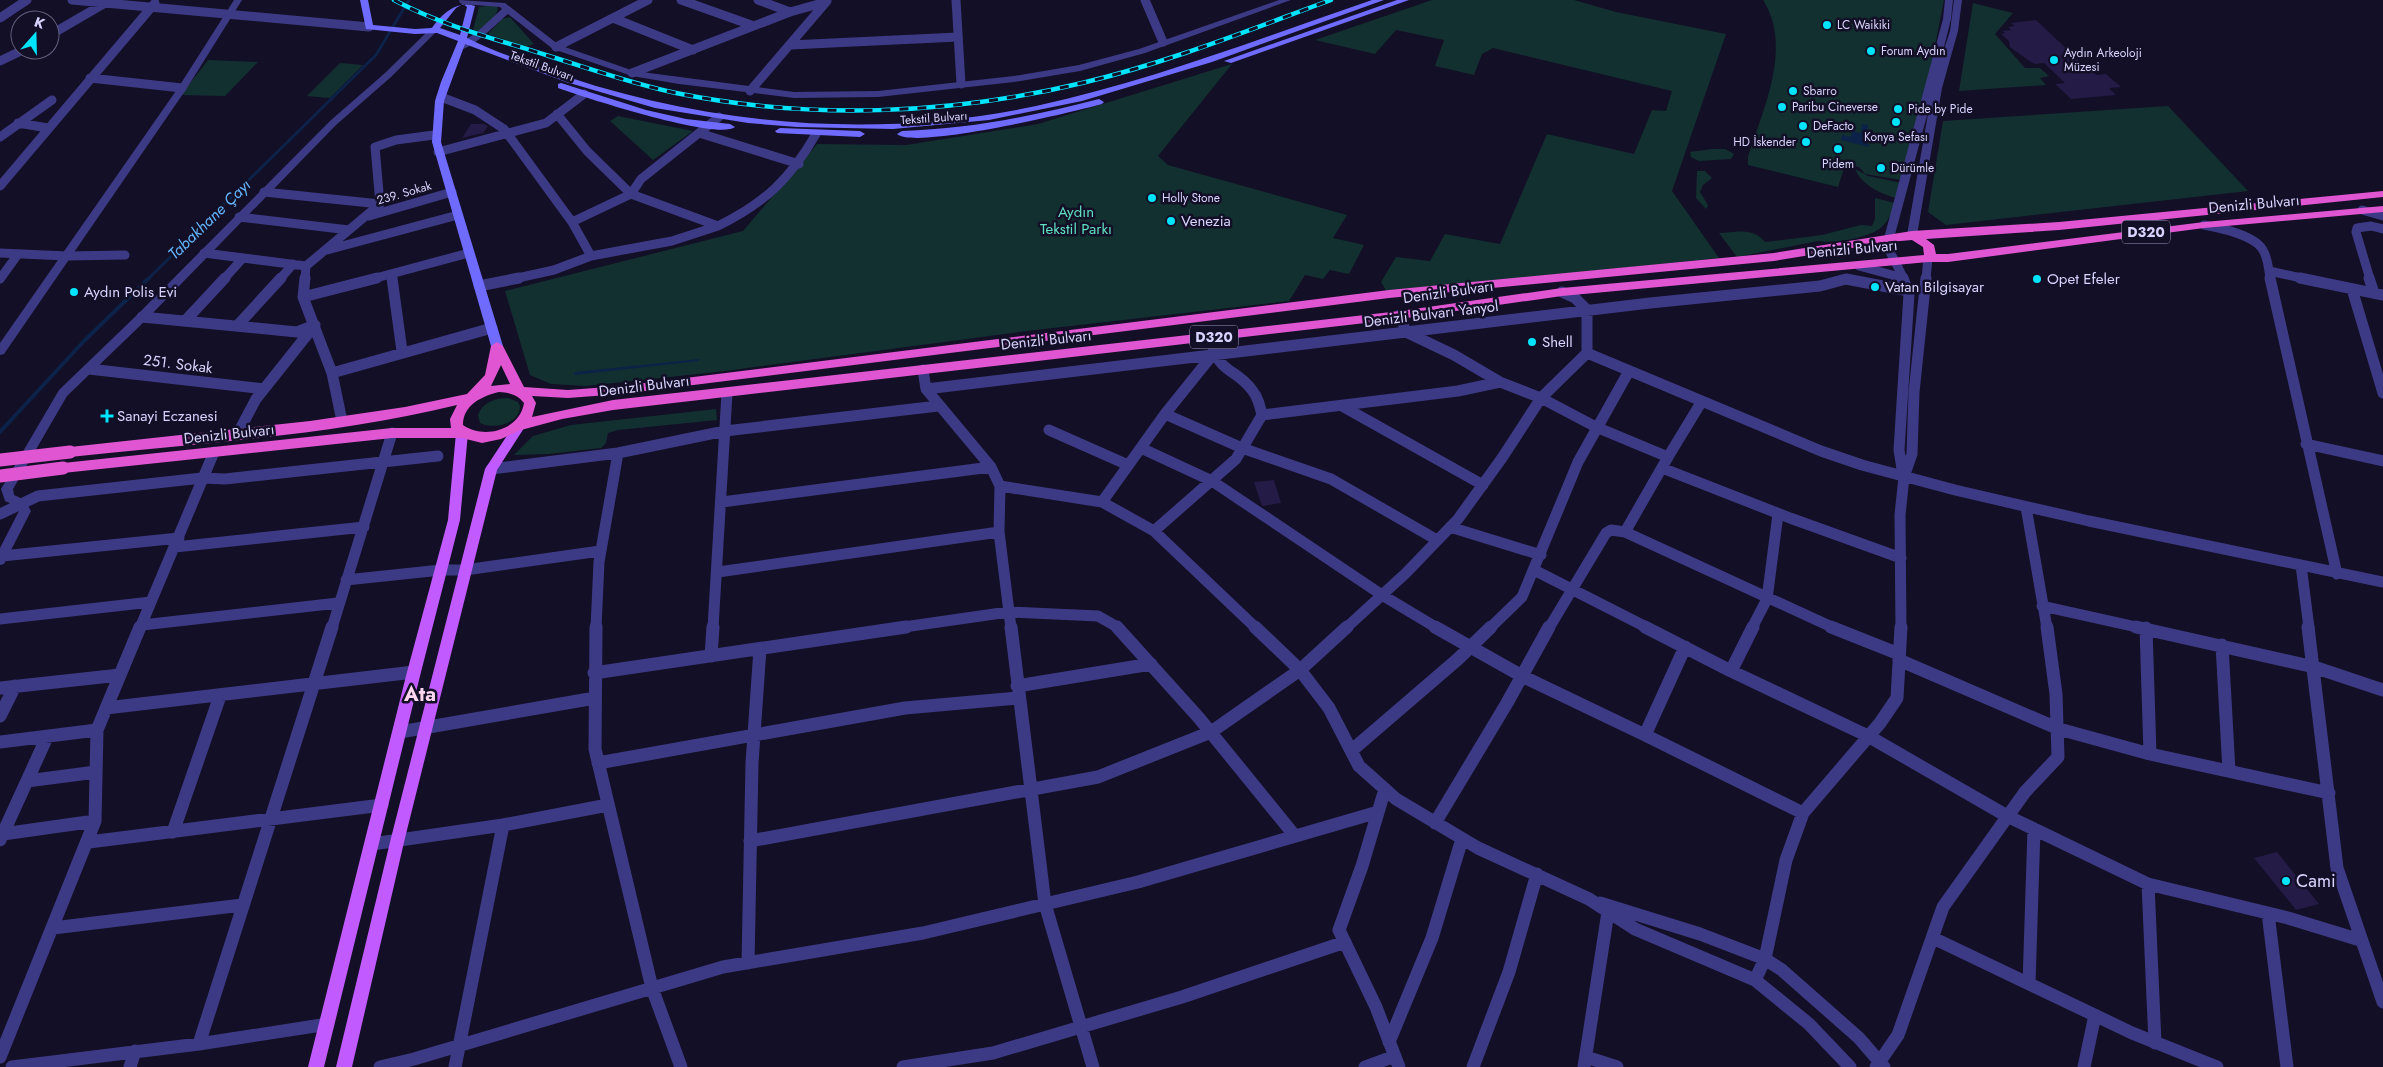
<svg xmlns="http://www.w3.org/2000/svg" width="2383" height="1067" viewBox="0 0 2383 1067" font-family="Jost,sans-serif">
	<rect width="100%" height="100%" fill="#130f26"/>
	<path fill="#12302f" d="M1432,0H1574L1616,12L1726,34L1672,191L1719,258L1387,292L1381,282L1396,257L1430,261L1445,234L1500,244L1547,134L1634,154L1652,110L1666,111L1672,91L1493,48L1482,54L1474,75L1435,66L1444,40L1396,30L1375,54L1315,40Z
		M1763,0H1944L1927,86L1901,180L1865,174L1859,167L1845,165L1838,187L1748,165V157C1763,109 1793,47 1763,0Z
		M1973,3L2013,13L1995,34L2025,68H2040L2049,76L2040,78L2046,85L1959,91Z
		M492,5L498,7C497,19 486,25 477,32L473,30L479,7Z
		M510,17L534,44L526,47L488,34L502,19Z
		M208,60L258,62L225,96L181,95Z
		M340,63L363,65L330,98L307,96Z
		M1232,64L1158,156L1168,165L1347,215L1333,238L1364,245L1349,274L1330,270L1323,279L1305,275L1289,301L1027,331L725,371L586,386L551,384L530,375L505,291L743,231L817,144L906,145L1038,124Z
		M2168,106L2248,191L1946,225L1928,212L1943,121Z
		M618,116L693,131L653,160L610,121Z
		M1712,149H1725L1734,154L1731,159L1699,161L1691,157L1690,152Z
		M1855,169L1868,176L1902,183L1897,198C1880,194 1862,185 1855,169Z
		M1697,171H1705L1712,178L1703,185L1700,192L1708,205L1706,209L1696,198Z
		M1875,198L1895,203C1892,212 1888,223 1879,229C1867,238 1832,244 1818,241L1737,257L1719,233C1736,232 1753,227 1765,242L1822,235L1861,225L1872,226L1875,219Z
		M508,398L518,402L520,406C520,424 494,430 480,423L478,415C483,402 495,398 508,398Z
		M716,409L717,420L618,430L608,433L606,443L601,448L549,454L514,455L533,436L571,425Z"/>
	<path fill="#0c2248" d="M1862,124L1868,125L1867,144L1870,145L1869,147L1841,140L1842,135L1851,137L1853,125H1856L1855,132L1861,133Z
		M699,359V361L574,375L575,372Z"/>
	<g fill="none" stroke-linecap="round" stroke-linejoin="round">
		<path stroke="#0c2248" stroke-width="3" d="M148,279L376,55L409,0"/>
		<path stroke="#0c2248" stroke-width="4" d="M0,432L84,341L149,278"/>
	</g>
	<path fill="#241b47" d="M2036,20L2088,69L2097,75L2106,74L2121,87L2109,88L2116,95L2071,99L2055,84L2065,83L2044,63L2035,64L2028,60L2010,47L2009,41L2001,34L2005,33L2002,31L2011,30L2008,27L2015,26L2011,23Z
		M471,124H484L488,126L483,133L462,138Z
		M1274,480L1281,503L1262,506L1254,482Z
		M2277,852L2319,904L2296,910L2254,858Z"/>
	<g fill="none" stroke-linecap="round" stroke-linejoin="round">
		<path stroke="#3d3a85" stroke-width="9" d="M72,0L369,27
			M681,0L754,26
			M758,0L790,12
			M956,0L961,84
			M1145,0L1163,42
			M0,18L27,0
			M613,18L693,50
			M50,35L105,3
			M790,45L958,37
			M556,47L648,0
			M0,61L23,50
			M632,73L790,12L826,2
			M90,78L182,88
			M750,91L827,1
			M441,97L475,110L504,129L572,222L591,256L554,270L513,279
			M557,114L587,151L631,194L641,179L719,117
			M18,123L48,128
			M699,133L799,164
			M0,137L52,100
			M438,152L546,123L584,94
			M0,186L155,3
			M264,192L380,204
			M2362,210L2383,216
			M369,216L452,192
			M239,217L349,230
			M572,222L631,194L718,226L672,241L591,256
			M2204,225C2220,228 2257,235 2264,252C2268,260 2269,270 2270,279
			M718,226C765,203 790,179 816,134
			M1888,248L1904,279
			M327,250L458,215
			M0,253L67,256L125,255
			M204,253L306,266
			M1859,266L1896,276L1898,279
			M2269,271L2306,279
			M391,274L392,279
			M0,279L18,254
			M224,279L243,258
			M280,279L293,264
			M305,279L306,266L380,204L375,147L396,140L434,135
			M372,279L469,253
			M1926,279L1928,258
			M2370,279L2356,232L2357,228L2371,226L2383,229"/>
		<path stroke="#3d3a85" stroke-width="11" d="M305,278L303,297L332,373L342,421
			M392,278L402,351
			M1897,278L1905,286
			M2270,278L2337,574
			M2300,278L2383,295
			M2369,278L2374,293
			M479,286L519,278
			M2352,289L2383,393
			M1562,292L1575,298L1587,310V353L1821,451L1862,465L1955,490L2089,521L2383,582
			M303,297L377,278
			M1400,315L1406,332L1454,355L1500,382L1541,398L1596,427L1668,457L1702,401
			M142,317L297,332L315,325L256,399L238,433
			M185,321L225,278
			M237,326L281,278
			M1210,337C1219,376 1234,366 1252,390C1258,397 1260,406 1262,415
			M89,369L264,389
			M923,370L926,389L991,467L1000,486L999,532L1011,628
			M332,373L492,328
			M926,389L1650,303L1820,286L1846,279L1909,291
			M1342,406L1483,485
			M1165,414L1242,448L1331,479L1437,540
			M1049,430L1128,465
			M2306,444L2383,461
			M1141,448L1212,481L1382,595L1437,628
			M1662,468L1790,518L1901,558
			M491,469L618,453L725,431L938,406
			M1903,475L1899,450L1909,294L1903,278
			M1000,486L1102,502L1165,414L1214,353
			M722,502L991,467
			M1102,502L1154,531L1256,628
			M2026,507L2047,628
			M0,514L38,496L202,478L225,479L438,456
			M1450,527L1541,555
			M1154,531L1236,459L1262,415L1458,391L1500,382
			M1625,532L1834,628
			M175,547L364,527
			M2,556L179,538
			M2301,565L2309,628
			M1534,570L1648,628
			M718,572L999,532
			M346,580L441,570H465L600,551
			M2042,606L2141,628
			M0,619L151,602
			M142,625L338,603
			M140,628L214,452
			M332,628L392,433
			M596,628L599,562L618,453
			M713,628L727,393
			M897,628L1008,612L1098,616L1119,628
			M1346,628L1406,573L1458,519L1502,458L1541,398L1587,353
			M1490,628L1522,597L1578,462L1629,371
			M1549,628L1606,533L1611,530L1625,532L1668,457
			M1752,628L1767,599L1778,514
			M1901,628L1900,515L1904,477L1912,454L1914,392L1926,278"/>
		<path stroke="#3d3a85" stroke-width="13" d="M596,627L595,749L652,988L681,1067
			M1011,627L1045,904L1093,1067
			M1117,627L1199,718L1295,836
			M1347,627L1300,670L1329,708L1359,766L1396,799L1478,848L1589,899L1635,929L1755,980L1809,1024L1850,1067
			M1435,627L1522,676L1645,735
			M1645,627L1731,671
			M1753,627L1731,671L1868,736L2007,816L2148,884L2288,918L2360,940
			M1831,627L1899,654
			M2136,627L2314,667L2383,690
			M2308,627L2337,868L2383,1002
			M2146,628L2150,754
			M2222,645L2229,771
			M1685,647L1645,735L1803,813
			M711,656L713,627
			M1899,660L2059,729L2150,754L2329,793
			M594,673L906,627
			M1017,686L1151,664
			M0,688L120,675
			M106,708L414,672
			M0,716L15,686
			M400,732L595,698
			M0,742L97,730
			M1351,751L1458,659L1491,627
			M598,763L905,708L1018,698
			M27,781L96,772
			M1385,789L1362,866L1339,930L1376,1007L1399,1067
			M1435,823L1507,703L1549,627
			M173,832L220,696
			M3,834L95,821
			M0,840L47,737
			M750,841L1098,777L1211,732L1300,670L1255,627
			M89,842L382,805
			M372,844L503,825
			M2148,884L2155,1043
			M1600,903L1700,934L1765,959L1782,970L1859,1038L1884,1067
			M2268,913L2287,1067
			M53,928L242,905
			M1933,938L2132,1033L2217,1067
			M748,963L752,763L760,649
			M1755,980L1765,959L1786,860L1803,813L1880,723L1897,698L1901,627
			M2029,984L2034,829
			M1389,1042L1432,938L1462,839
			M199,1044L332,627
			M0,1057L95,821L97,730L140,627
			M1586,1057L1617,1067
			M12,1067L199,1044L328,1024
			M130,1067L135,1051
			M380,1067L414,1059L723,967L923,933L1138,882L1378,812
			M455,1067L503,825L608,805
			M903,1067L993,1053L1182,997L1345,942
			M1365,1067L1395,1056
			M1473,1067L1509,972L1537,874
			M1584,1067L1608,912
			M1876,1067L1898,1035L1943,907L2025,792L2058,757L2056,694L2047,627
			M2084,1067L2095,1015"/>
		<path fill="#3d3a85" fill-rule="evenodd" d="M234,0H242L187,88L4,354L0,355V343L178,88Z
			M459,0L505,3L559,45L634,71L794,92L878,91L1014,76L1079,65L1139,49L1279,0H1291L1145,53L1080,71L1014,82L878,97L794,98L679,84L632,76L553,49L508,14C497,23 470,52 456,50V46L477,32L502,9L500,7L463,4L460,3Z
			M1945,0H1953L1951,19L1941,59L1950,31L1954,0H1962L1958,31L1942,88L1917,235L1912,238L1907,235L1929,108L1894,238L1889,241L1884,238L1943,19Z
			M432,27L439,29L391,77L336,125L146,320L67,396L13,489L14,495L25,500L31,511L4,564L0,565V548L19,511L16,506L5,501L1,489L59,390L138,314L330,121L385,73Z"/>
		<path fill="#6f6bff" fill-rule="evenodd" d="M360,0H368L373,25L415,29L432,28C442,14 457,0 475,6L467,38C491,50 517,59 542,68C698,125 872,141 1036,106C1151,81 1261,38 1372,0H1384L1212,62L1082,101L989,120L893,129L797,127L748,123L655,108L566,82L465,44L444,101L441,142L503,346L497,350L491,346L432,142L435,101L441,82L458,41L437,33L415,34L366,29ZM463,4L467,7L460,35L440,28L456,8Z
			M1397,0H1409L1231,63L1224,61Z
			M561,83L646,110L686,119L730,124L735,127C718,141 583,97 558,88V84Z
			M1099,99L1104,102L1102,104C1073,112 916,150 897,134L902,131C970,129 1033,116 1099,99Z
			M780,128L860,131L865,134L860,137L777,133L775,131Z"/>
		<path fill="#c25bff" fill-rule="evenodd" d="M520,421L526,425L497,470L405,838L352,1067H336L391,838L485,469L516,422Z
			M462,429L468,433L460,520L421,672L324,1067H308L407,672L448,520L456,433Z"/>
		<path fill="#e055d1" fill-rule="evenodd" d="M2383,191V197L2059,230L1926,239L1934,245L1936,254H1948L2204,222L2383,206V212L2204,228L1948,262H1928L1562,296L1400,319L613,410L562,419L521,430L501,439L482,443L462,438H392L63,473L56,468L63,463L392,428H451L450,419L457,405C331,436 199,443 70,457L63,452L70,447L310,421L405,407L467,394L485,375L491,346L497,342L503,346L524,387L568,390L621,386L1389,290L1774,253L1912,231L2059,222ZM1912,240L1923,247L1924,255L1562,288L1400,311L613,400L532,417L536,403L532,396L568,398L621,394L1389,298L1774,261L1889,242ZM501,365L510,384L491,386ZM499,392C510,393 517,394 524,403C520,430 484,440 463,425C463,405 482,396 499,392Z"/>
		<g stroke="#00e5ff" stroke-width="4.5">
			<path id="rail" d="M394,0C443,26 496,39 549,56C591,69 633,84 676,93C809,120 949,115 1082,83C1167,63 1249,30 1331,0"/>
		</g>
		<use href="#rail" stroke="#130f26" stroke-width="3" stroke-dasharray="9" stroke-linecap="butt"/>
		<path stroke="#e055d1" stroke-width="13" d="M0,460L70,452
			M0,476L63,468"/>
	</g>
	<g fill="#00e5ff" stroke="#130f26" stroke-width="2">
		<circle cx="1827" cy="25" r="5"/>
		<circle cx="1871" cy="51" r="5"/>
		<circle cx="2054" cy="60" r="5"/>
		<circle cx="1793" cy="91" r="5"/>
		<circle cx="1782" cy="107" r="5"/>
		<circle cx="1898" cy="109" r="5"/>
		<circle cx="1896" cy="122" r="5"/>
		<circle cx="1803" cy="126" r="5"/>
		<circle cx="1806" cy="142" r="5"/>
		<circle cx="1838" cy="149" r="5"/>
		<circle cx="1881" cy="168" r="5"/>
		<circle cx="1152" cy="198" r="5"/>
		<circle cx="1171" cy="221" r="5"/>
		<circle cx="2037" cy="279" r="5"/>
		<circle cx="1875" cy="287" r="5"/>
		<circle cx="74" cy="292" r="5"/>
		<circle cx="1532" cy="342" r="5"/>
		<path d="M104.5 408.5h5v5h5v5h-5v5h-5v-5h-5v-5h5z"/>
		<circle cx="2286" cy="881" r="5"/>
	</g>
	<g text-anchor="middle" stroke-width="5" stroke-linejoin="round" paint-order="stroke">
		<g font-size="12" fill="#d9d4ff" stroke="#130f26" text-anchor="start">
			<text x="1837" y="29">LC Waikiki</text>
			<text x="1881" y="55">Forum Aydın</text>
			<text x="2064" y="57">Aydın Arkeoloji<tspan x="2064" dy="14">Müzesi</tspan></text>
			<text x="1803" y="95">Sbarro</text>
			<text x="1792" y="111">Paribu Cineverse</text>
			<text x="1908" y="113">Pide by Pide</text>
			<text x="1813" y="130">DeFacto</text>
			<text x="1896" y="141" text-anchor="middle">Konya Sefası</text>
			<text x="1796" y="146" text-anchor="end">HD İskender</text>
			<text x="1838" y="168" text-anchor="middle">Pidem</text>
			<text x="1891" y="172">Dürümle</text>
			<text x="1162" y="202">Holly Stone</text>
		</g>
		<g font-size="12" fill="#d9d4ff" stroke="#130f26">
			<text transform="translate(542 66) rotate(20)" y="4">Tekstil Bulvarı</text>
			<text transform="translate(934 118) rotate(-4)" y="4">Tekstil Bulvarı</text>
			<text transform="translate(404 193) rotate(-16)" y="4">239. Sokak</text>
		</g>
		<g fill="#130f26" stroke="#9e99be" stroke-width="1">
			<rect x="2122" y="220.5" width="48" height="23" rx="4"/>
			<rect x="1190" y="325.5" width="48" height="23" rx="4"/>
		</g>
		<g font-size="14" font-weight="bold" fill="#d9d4ff">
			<text x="2146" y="237">D320</text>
			<text x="1214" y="342">D320</text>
		</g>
		<g font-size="15" fill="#d9d4ff" stroke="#130f26">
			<text transform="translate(2254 204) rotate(-5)" y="5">Denizli Bulvarı</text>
			<text transform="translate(1852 249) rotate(-5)" y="5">Denizli Bulvarı</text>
			<text transform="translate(1448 292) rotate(-8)" y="5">Denizli Bulvarı</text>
			<text transform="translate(1431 314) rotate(-7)" y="5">Denizli Bulvarı Yanyol</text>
			<text transform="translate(1046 340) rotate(-6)" y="5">Denizli Bulvarı</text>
			<text transform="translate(178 364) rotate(7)" y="5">251. Sokak</text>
			<text transform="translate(644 386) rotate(-7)" y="5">Denizli Bulvarı</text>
			<text transform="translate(229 434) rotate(-6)" y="5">Denizli Bulvarı</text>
		</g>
		<g font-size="15" fill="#5fe0c0" stroke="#130f26">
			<text x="1076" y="217">Aydın<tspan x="1076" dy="17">Tekstil Parkı</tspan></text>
		</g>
		<g font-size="15" fill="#d9d4ff" stroke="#130f26" text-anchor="start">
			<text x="1181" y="226">Venezia</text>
			<text x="2047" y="284">Opet Efeler</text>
			<text x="1885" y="292">Vatan Bilgisayar</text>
			<text x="84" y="297">Aydın Polis Evi</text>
			<text x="1542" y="347">Shell</text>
			<text x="117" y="421">Sanayi Eczanesi</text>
		</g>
		<g font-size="16" font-style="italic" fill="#62b6ff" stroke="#130f26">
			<text transform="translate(209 219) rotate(-44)" y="6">Tabakhane Çayı</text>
		</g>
		<g font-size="18" fill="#d9d4ff" stroke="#130f26" text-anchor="start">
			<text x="2296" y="887">Cami</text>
		</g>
		<g font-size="20" font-weight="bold" fill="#ffd6f0" stroke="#130f26">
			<text x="420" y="701">Ata</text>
		</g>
	</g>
	<g transform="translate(35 35) rotate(20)"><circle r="24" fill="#130f26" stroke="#625e7d"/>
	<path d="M0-4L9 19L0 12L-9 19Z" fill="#00e5ff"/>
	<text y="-8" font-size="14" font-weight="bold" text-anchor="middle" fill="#d9d4ff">K</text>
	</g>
</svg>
